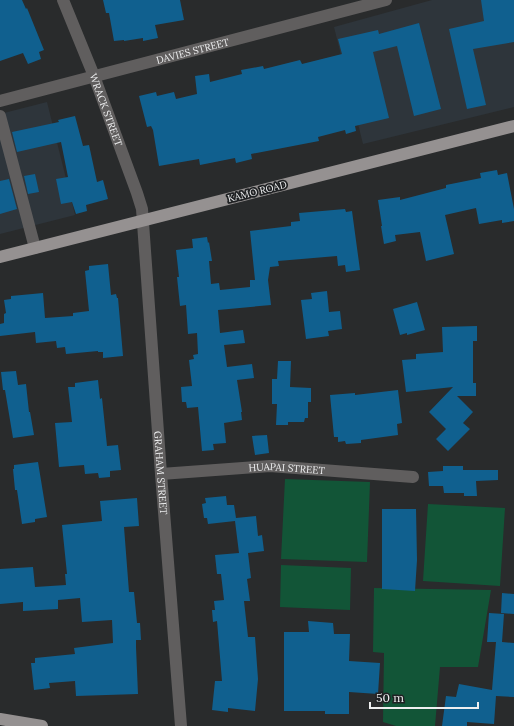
<svg xmlns="http://www.w3.org/2000/svg" width="514" height="726" viewBox="0 0 514 726" font-family="Lora,serif">
	<rect width="100%" height="100%" fill="#292b2c"/>
	<path fill="#2e353b" d="M432,0H514V107L363,144L334,27Z
		M47,102L75,215L0,234V114Z"/>
	<path fill="#125537" d="M285,479L370,482L367,562L281,559Z
		M428,504L505,508L500,586L423,581Z
		M281,565L351,568L350,610L280,607Z
		M374,588L491,590L478,667H440L435,726H396L383,722L384,653L373,652Z"/>
	<path fill="#10608f" d="M0,0H22L26,9L27,8L44,50L39,52L41,59L28,64L23,53L0,61Z
		M103,0H180L184,20L155,25L158,38L143,41V38L124,41V40L114,41L109,13H106Z
		M481,0H514V42L473,49L486,105L467,109L449,29L484,21Z
		M419,23L441,109L414,116L397,46L373,52L389,118L355,126L356,131L346,134L345,130L318,137L319,141L251,154L252,159L236,163L235,158L200,165L199,159L159,166L153,130L151,126L147,127L139,96L156,92L157,96L174,92L176,99L197,94L195,76L209,74L210,82L242,74L241,70L263,66L264,69L300,60L302,64L342,54L338,39L378,30L379,34Z
		M75,116L83,146L89,145L97,182L103,180L108,199L86,205L87,211L76,214L72,202L61,204L56,179L68,177L61,142L17,152L12,132L59,122L58,120Z
		M497,170L498,175L507,173L514,209V221L502,223V220L479,224L476,208L445,215L454,254L426,261L420,232L395,235L396,241L384,244L381,226H382L378,200L400,197V200L446,188V185L481,178L480,173Z
		M35,174L39,192L28,194L24,176Z
		M9,179L17,209L0,214V181Z
		M345,209L346,212L352,211L360,270L346,272L345,265L338,266L337,256L278,261L279,266L270,267L268,280L271,305L218,310L220,333L243,330L245,343L224,345L227,367L252,364L254,378L237,380L242,412H241L242,420L224,423L226,443L213,444L214,450L202,451L198,407L187,408L186,402H182L181,387L192,386L189,360L194,359L193,355L198,354L197,333L188,334L186,305L180,306L177,277H179L176,250L193,248L192,239L207,237L208,243L209,242L212,261H209L211,284L219,283L220,290L250,287V280H255L250,231L291,226V222L300,221L299,213Z
		M108,264L111,295L116,294L117,298H118L123,356L103,358V352H98V351L66,354L65,347L57,348L56,341L36,343L35,332L0,336V324L4,323V314L6,313L4,300L11,299V296L43,293L45,318L73,316V313L89,311L85,271L89,270V266Z
		M327,291L329,312L340,311L342,329L328,331L329,336L306,339L301,300L312,299L311,293Z
		M417,302L425,330L407,335V333L400,335L393,309Z
		M477,326V341H473V383H476V396H457L473,412L463,423L470,429L448,451L436,439L446,429L429,412L453,387L406,392L402,360L416,359V354L443,352L442,327Z
		M278,361H291L290,387L311,388V402H308V418H305L304,422H288V425H276L277,404H272V379H277Z
		M16,371L18,385L26,384L29,412H30L34,435L13,438L5,390H3L1,372Z
		M98,380L100,399L102,398L107,446L118,445L121,470L110,471V477L99,478L98,473L85,474L84,465L59,467L55,423L72,422L68,387H75V383Z
		M398,390L402,423L397,424L398,435L361,440V443L346,444L345,441L338,442V437H334L330,395L355,393V395Z
		M267,435L269,453L255,455L252,436Z
		M38,462L47,517L35,519V522L22,524L17,490H15L13,469H14V465Z
		M443,466H463V470H498V480L476,481L477,496H464V493H444L443,486H429L428,472L443,471Z
		M226,496L227,505H234L236,518L256,516L258,536L262,535L264,551L248,553L251,578L247,579L250,601H244L248,637H255L258,679L255,711L228,708V712L212,710L215,681H222L217,621L213,622L212,610H215L214,601L224,600L221,574H217L215,555L239,553L235,521L208,524L207,518H204L202,504L206,503L205,498Z
		M137,498L139,526L124,527L129,592H134L137,623H140L141,640H136V647L138,694L76,696L75,681L49,683L50,688L34,690L31,663H35V658L75,654L74,648L113,643L112,620L82,622L80,598L58,600V609L23,611V602L0,604V569L33,567L35,587L66,585L65,574H67L62,525L102,521L100,501Z
		M382,509H416L417,560L415,591L382,589Z
		M502,593L514,594V614L501,613Z
		M489,613L504,614L502,642L514,643V697L496,696L494,724L467,722V726H442L446,696L456,697L459,684L492,690L496,642H487Z
		M308,621L333,623L334,634H350L349,661L380,663L378,694L349,692V714H325V711H284V632H309Z"/>
	<g fill="none" stroke-linecap="round" stroke-linejoin="round">
		<g stroke="#605e5e" stroke-width="12">
			<path id="s1" d="M63,0L94,76L137,193L142,209L161,474L181,726"/>
			<path id="s2" d="M0,101L386,0"/>
			<path d="M0,116L35,248"/>
			<path id="s3" d="M161,474L270,466L413,477"/>
		</g>
		<path stroke="#959191" stroke-width="12" d="M0,257L514,126
			M0,719L42,726"/>
	</g>
	<g text-anchor="middle" stroke-width="3.5" stroke-linejoin="round" paint-order="stroke">
		<g font-size="10" fill="#eeeff0" stroke="#1f2123">
			<text dy="4" stroke="none"><textPath href="#s2" startOffset="199">DAVIES STREET</textPath></text>
			<text dy="4" stroke="none"><textPath href="#s1" startOffset="118">WRACK STREET</textPath></text>
			<text transform="translate(257 191) rotate(-14)" y="4">KAMO ROAD</text>
			<text dy="4" stroke="none"><textPath href="#s3" startOffset="126">HUAPAI STREET</textPath></text>
			<text dy="4" stroke="none"><textPath href="#s1" startOffset="488">GRAHAM STREET</textPath></text>
		</g>
	</g>
	<path d="M370 702v6h108v-6" fill="none" stroke="#eeeff0" stroke-width="2"/>
	<text x="376" y="702" font-size="12" fill="#eeeff0" stroke="#1f2123" stroke-width="3" paint-order="stroke">50 m</text>
</svg>
